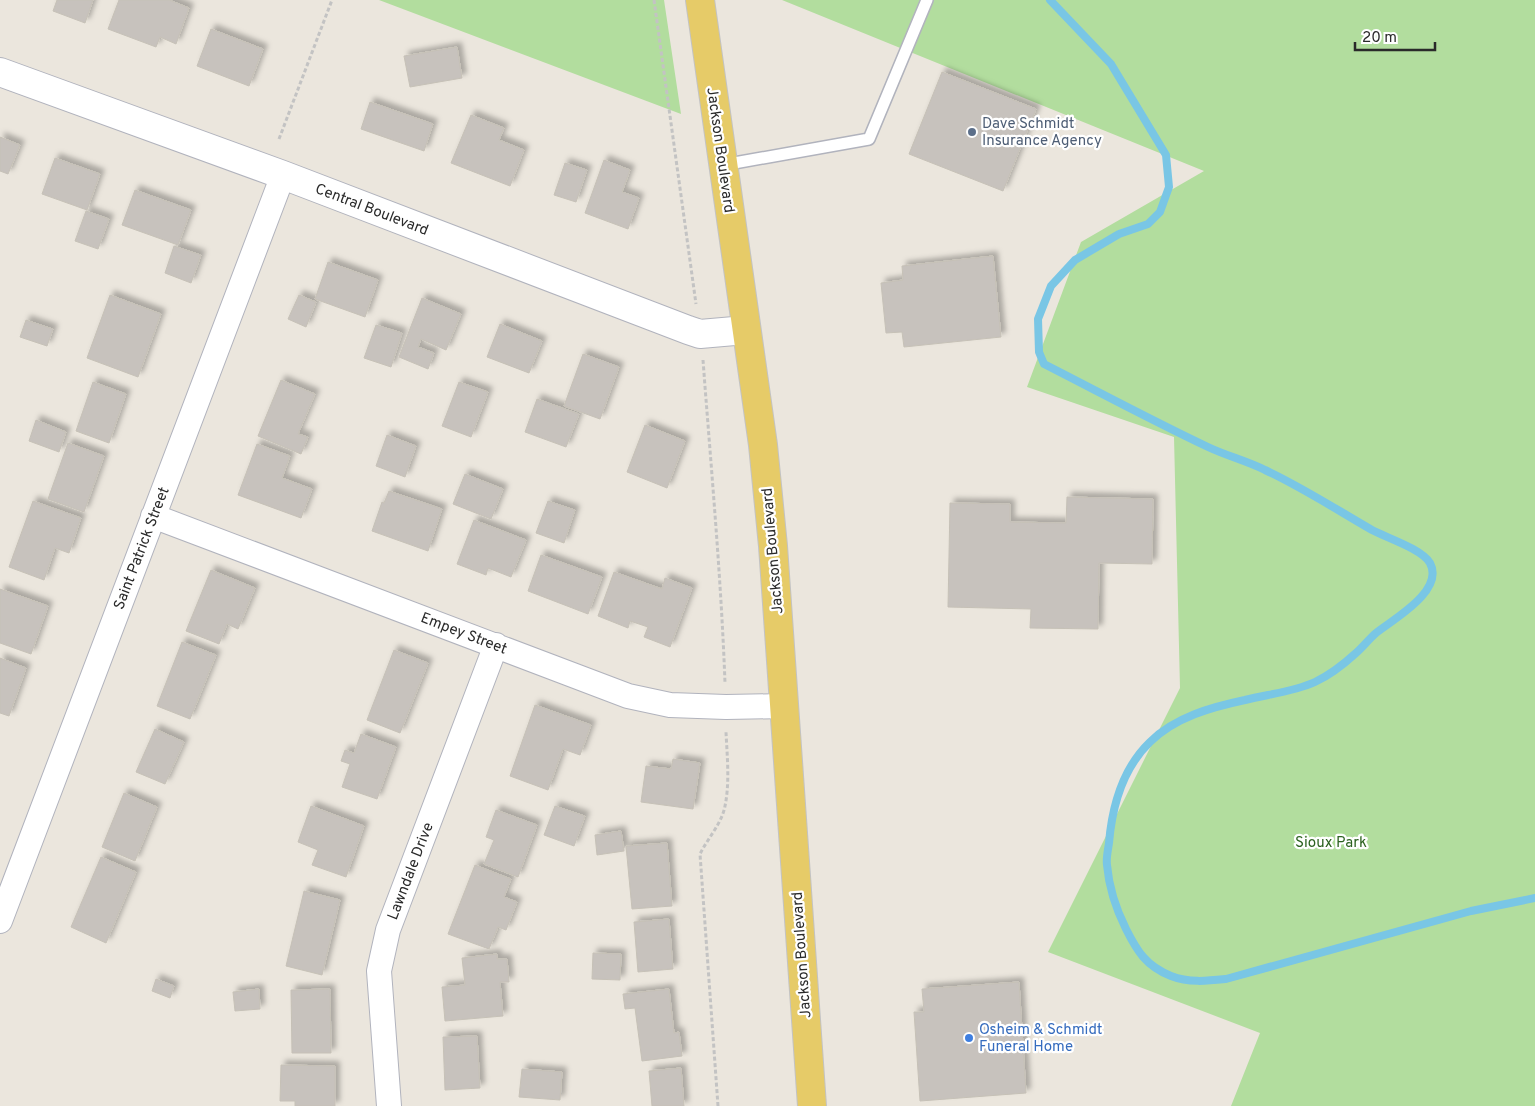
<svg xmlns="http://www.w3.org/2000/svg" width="1535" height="1106" viewBox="0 0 1535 1106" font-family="Overpass,sans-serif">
	<defs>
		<filter id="shadow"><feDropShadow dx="4.5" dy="-4.5" stdDeviation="2.5" flood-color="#0004"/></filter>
	</defs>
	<rect width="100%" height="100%" fill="#ebe6dd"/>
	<path fill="#b2dd9e" d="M379,0H664L681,114Z
		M782,0H1535V1106H1231L1260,1033L1048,952L1180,688L1174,437L1027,387L1081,242L1204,171Z"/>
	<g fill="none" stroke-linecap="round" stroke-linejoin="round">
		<path stroke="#79c6e5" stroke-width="8" d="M1050,0L1111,64L1166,155L1169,187L1160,212L1148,224L1119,234L1075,260L1051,286L1038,319L1039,352L1044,364C1099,392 1153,421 1208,447C1227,456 1247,461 1265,470C1302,487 1337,510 1372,530C1387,538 1422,549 1430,563C1445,591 1392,620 1376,633C1369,639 1363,647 1356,653C1344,664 1330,675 1315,682C1293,692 1269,694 1245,700C1212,707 1175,717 1150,742C1123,768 1112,807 1109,843C1108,850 1106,858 1107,865C1109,888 1116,909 1126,929C1137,951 1146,966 1171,976C1189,983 1207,981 1226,979L1471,911L1535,898"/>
	</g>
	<path fill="#c7c2bd" stroke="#c6c1b7" filter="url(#shadow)" d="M57,0H93L85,23L53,11Z
		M119,0H169L189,8L176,44L160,37L156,47L108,29Z
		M211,29L263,49L249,86L197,66Z
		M457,47L462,78L410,87L404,56Z
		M942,72L1036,109L1003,191L909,154Z
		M370,102L433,124L424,151L361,129Z
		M471,115L504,128L499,140L524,150L510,186L451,163Z
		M0,137L20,145L8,174L0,171Z
		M55,158L100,174L87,210L42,194Z
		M604,160L630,170L622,192L639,198L628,229L585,213Z
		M565,163L587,170L576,202L554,195Z
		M135,190L191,210L178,245L122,225Z
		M86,211L109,219L98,249L75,241Z
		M174,246L201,255L191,283L165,273Z
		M993,256L1001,337L904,347L902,332L886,333L881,283L903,280L902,266Z
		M328,262L378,280L365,317L315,299Z
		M110,295L161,314L138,377L87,358Z
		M299,295L316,302L306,327L288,319Z
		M422,298L461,314L446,350L421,339L418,347L434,353L428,369L399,357Z
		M26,320L53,329L47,346L20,337Z
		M500,324L542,341L529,373L487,357Z
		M376,325L402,333L391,367L364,358Z
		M583,354L619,367L600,419L564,406Z
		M281,380L315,394L298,434L308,437L301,454L258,436Z
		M93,382L126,394L109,443L76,431Z
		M459,382L488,392L471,437L442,426Z
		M537,399L579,414L566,447L525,432Z
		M36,420L66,432L59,452L29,441Z
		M645,425L685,441L667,488L627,472Z
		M387,435L416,446L405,477L376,466Z
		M68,443L104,456L84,512L48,499Z
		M257,444L290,456L282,478L312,489L301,518L238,495Z
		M465,474L503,489L491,519L453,504Z
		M389,491L442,509L428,551L372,531L382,502L384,503Z
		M1067,497L1153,499L1152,564L1099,563L1098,629L1030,628L1031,609L948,607L950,503L1010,504V522L1066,523Z
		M33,501L81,518L69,553L55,548L44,580L9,567Z
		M548,501L575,510L564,543L536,533Z
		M474,520L526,540L511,577L488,568L486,575L457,564Z
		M541,555L602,577L588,614L528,591Z
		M211,570L255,588L238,629L227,624L219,644L186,631Z
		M614,572L662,589L665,578L692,588L670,647L644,637L648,627L630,621L628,628L598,616Z
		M0,589L48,606L31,654L0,643Z
		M182,642L216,655L190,719L157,706Z
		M394,650L428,663L400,733L367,720Z
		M0,658L26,668L9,716L0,713Z
		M535,705L591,725L580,755L563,749L548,790L510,776Z
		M155,729L184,742L165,784L136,772Z
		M361,734L396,747L377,799L342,787L350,764L341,761L345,750L354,753Z
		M673,759L700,763L693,809L641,802L646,766L671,769Z
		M124,793L157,807L135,861L102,847Z
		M311,806L364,826L346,877L312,865L318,850L298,842Z
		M555,806L585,816L574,846L544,835Z
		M496,810L537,825L518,877L484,864L494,840L486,837Z
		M621,831L624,851L597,855L595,835Z
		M667,843L672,906L632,909L626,846Z
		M101,857L136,872L106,943L71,927Z
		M475,865L511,879L504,897L517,902L506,930L498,927L489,949L448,934Z
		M304,891L340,900L322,975L286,966Z
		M669,919L673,969L638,972L634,922Z
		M593,953L621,954L620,980L592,979Z
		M497,954V959H507L509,982H500L503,1016L445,1021L442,987L465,985L462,958Z
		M156,979L174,986L170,998L152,991Z
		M1019,982L1026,1093L920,1101L914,1012H924L922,989Z
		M259,989L260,1009L235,1011L233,992Z
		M330,989L331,1053H292L291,990Z
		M669,989L674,1033L679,1032L682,1056L642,1061L635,1008L625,1009L623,994Z
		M477,1036L480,1088L445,1090L443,1037Z
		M281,1065L335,1066V1106H295V1101H280Z
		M681,1068L684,1106H652L649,1071Z
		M522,1069L562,1072L560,1100L519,1097Z"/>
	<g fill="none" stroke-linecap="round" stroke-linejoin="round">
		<g stroke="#b1b3bd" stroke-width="14">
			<path id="service" d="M723,165L869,139L927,0"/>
		</g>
		<g stroke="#b1b3bd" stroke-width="26">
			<path id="minor" d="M153,516L628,696L670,705L726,707L784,706
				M0,921L283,175
				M389,1106L379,971L388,930L496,645"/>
		</g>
		<g stroke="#b1b3bd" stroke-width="30">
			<path id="tertiary" d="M0,72L283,175L688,330L700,334L746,330"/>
		</g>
		<g stroke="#c3c3c3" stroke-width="30">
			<path id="primary" d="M700,0L763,445L773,546L812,1106"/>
		</g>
		<path stroke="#c3c3c3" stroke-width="3" stroke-dasharray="4 2.5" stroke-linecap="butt" d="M654,0L696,304
			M279,139L332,0
			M703,360C711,467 721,575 725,683
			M718,1106L700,854C708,838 722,823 725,806C730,782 727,755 726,732"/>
		<use href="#service" stroke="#fff" stroke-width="11"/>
		<use href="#minor" stroke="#fff" stroke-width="24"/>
		<use href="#tertiary" stroke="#fff" stroke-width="28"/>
		<use href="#primary" stroke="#e6cb68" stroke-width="28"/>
	</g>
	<circle fill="#5c6f8a" stroke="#fff" stroke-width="2" cx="972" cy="132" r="5"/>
	<circle fill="#3f7fe0" stroke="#fff" stroke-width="2" cx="969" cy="1038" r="5"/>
	<g text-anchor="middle" stroke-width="4.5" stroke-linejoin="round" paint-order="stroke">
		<g font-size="15" fill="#4e5e75" stroke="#fff" text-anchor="start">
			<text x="982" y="128">Dave Schmidt<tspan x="982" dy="17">Insurance Agency</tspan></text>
		</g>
		<g font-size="15" fill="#2a2a2a" stroke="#fff">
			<text transform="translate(721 150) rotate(82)" y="5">Jackson Boulevard</text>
			<text transform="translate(372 209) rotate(21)" y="5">Central Boulevard</text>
			<text transform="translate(141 548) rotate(-69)" y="5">Saint Patrick Street</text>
			<text transform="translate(772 551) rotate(-95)" y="5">Jackson Boulevard</text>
			<text transform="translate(464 633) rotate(21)" y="5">Empey Street</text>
			<text transform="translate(410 871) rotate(-69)" y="5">Lawndale Drive</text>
			<text transform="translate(801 955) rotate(-94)" y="5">Jackson Boulevard</text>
		</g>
		<g font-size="15" fill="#2c6220" stroke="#fff">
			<text x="1331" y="847">Sioux Park</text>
		</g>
		<g font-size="15" fill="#366cbe" stroke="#fff" text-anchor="start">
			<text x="979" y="1034">Osheim &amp; Schmidt<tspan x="979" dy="17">Funeral Home</tspan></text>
		</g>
	</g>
	<path d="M1355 42v8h80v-8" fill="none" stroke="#2a2a2a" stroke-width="2.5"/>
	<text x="1362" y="42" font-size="15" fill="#2a2a2a" stroke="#ffffff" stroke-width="4" paint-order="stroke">20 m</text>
</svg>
